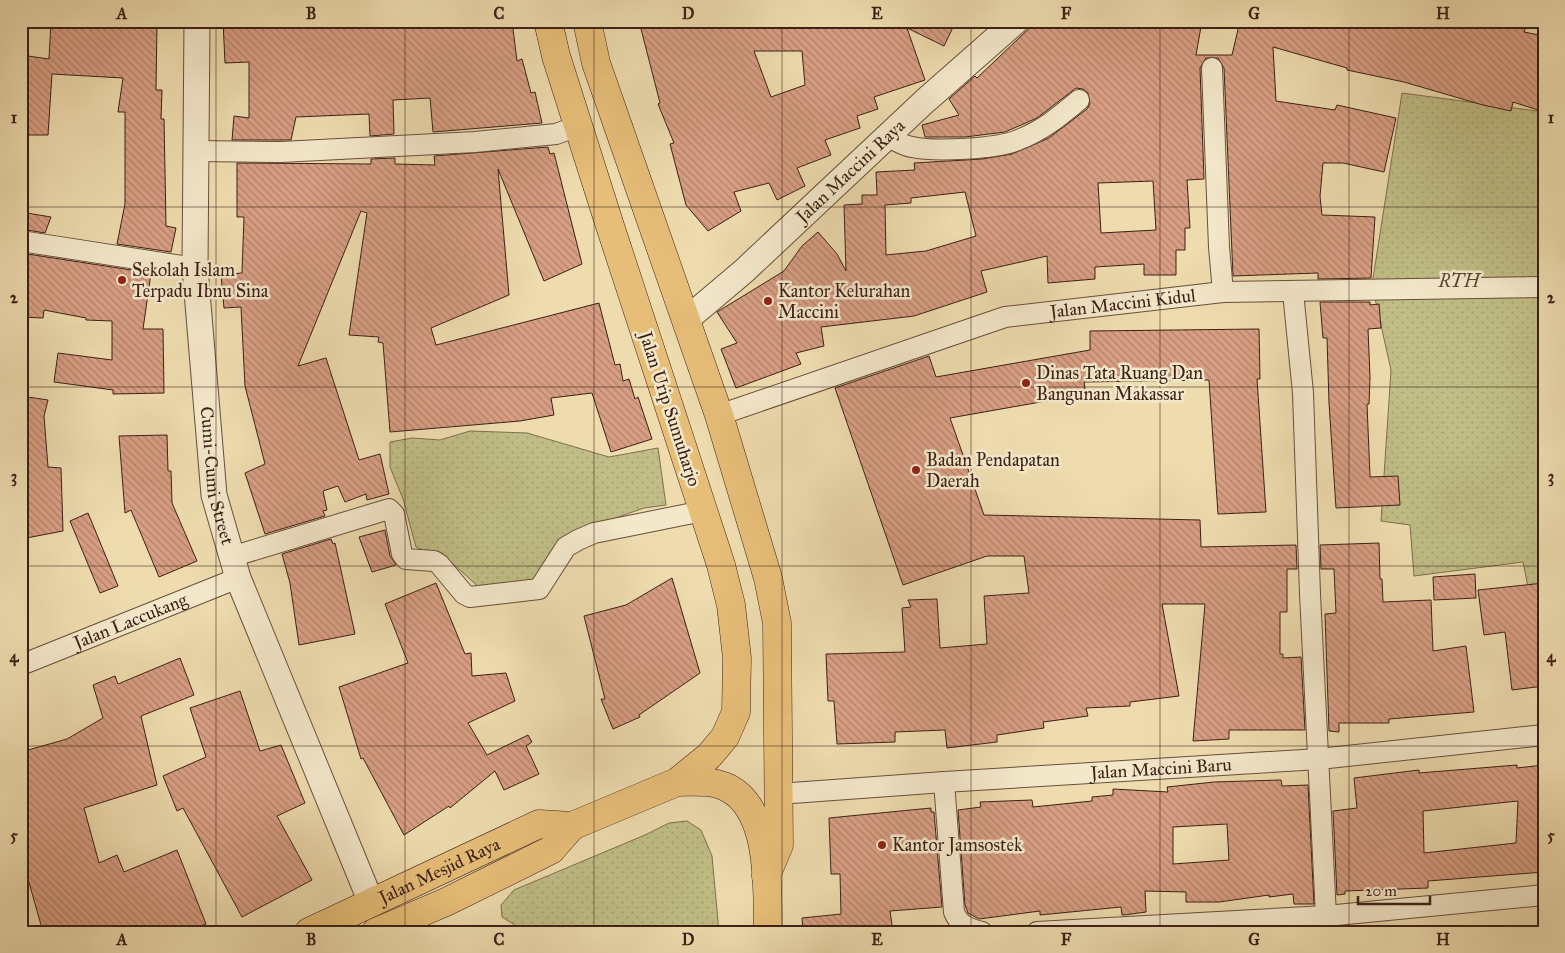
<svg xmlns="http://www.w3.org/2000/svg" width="1565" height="953" viewBox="0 0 1565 953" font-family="'IM FELL Great Primer',serif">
	<defs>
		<pattern id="park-dots" width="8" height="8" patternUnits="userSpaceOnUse" patternTransform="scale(1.25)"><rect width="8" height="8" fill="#c0be86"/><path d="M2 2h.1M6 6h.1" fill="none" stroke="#a6a373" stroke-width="1.8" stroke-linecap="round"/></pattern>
		<pattern id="building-back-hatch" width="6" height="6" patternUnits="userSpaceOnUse" patternTransform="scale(1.25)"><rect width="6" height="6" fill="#d99f84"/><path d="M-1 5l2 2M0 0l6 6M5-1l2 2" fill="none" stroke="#b1816b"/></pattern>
	</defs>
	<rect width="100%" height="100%" fill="#eedcaf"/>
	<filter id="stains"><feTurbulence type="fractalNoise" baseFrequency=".004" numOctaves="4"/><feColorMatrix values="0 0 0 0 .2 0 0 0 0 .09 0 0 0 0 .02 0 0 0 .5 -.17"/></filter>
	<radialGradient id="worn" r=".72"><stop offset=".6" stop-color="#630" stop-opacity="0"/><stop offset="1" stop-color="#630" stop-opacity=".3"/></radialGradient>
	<path fill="url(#park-dots)" stroke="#7e6f4e" d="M1402,93L1544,112V590L1529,592L1523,562L1414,576L1410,525L1381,521L1391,370L1372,285Z
		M470,431L527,433L609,457L658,448L666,505L644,508L564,536L537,582L482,590L451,562L416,547L403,499L390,467V442L412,438L440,440Z
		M687,821L701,830L712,856L719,932H526L502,917L501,905L514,890L645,835L669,823Z"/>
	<path fill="url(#building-back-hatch)" stroke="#3c2016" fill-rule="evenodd" d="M51,21H157L156,90H162L161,119H164L166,226L176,228L171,252L117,244L125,204V112H118L123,78L52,74L48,135H21V55L49,59Z
		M223,21H446L447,25L477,21H512L517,61L522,59L531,93L535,92L542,123L433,132L430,98L393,100L394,134L370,136L369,114L296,117L291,140H232L234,116L249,118V62L225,63Z
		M639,21H956L944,46L907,28L925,80L874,97L878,109L857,116L860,128L825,140L831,155L797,168L805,186L777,200L769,183L734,192L741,211L708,231L686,205L670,144L674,143L658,104L660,103ZM754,51H802L805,85L771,97Z
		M1037,21H1202L1196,55H1232L1240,21H1508L1526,27L1524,32L1544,36V112L1513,102L1511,111L1483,105L1404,82L1347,70V68L1273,47L1276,101L1335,110L1337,105L1396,118L1384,172L1343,163H1323L1320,196L1322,215L1375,217L1371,278L1318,279V273L1233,276L1224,68L1218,58H1206L1200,68L1204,179L1187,180L1190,228H1185V250H1176V275H1144V264L1095,267V279L1048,283L1047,256L981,271L987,292L914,316L821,327L824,346L796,353L801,364L736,388L721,349L737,343L717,312L784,271L802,246L818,232L837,254L846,271L844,205L862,204V195H877L876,172L915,170L914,163L982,159L1012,154L1049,138L1087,109L1090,104L1088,93L1083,89L1076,88L1037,118L1005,132L965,137H925L922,125L959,115L949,99L975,76L977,78ZM1153,181L1156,230L1101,233L1098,183ZM965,192L976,236L926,251L886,255L885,205L911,203V198Z
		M548,147L550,154L554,153L582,264L544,281L498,169L509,295L431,328L436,345L599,303L615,365L620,364L623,381L629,379L635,399L638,397L652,439L611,452L592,393L551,398L554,415L520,421L390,432L383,343L378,342L379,337L349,335L367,213L361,211L298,366L326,358L359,460L380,454L389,494L367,500L366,494L345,502L338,486L323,491L327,510L323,511L325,516L265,534L245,473L265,464L245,386L241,307L224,308L221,275L242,273L244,217H237V163L371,164V159L395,158V164L435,165L434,156Z
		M21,212L51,217L45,233L21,229Z
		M21,253L151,273L143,329H163L164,393L113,394V390L54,382L58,353L112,360V321L86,320V318L44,310L43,318L21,317Z
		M1320,302H1370V305L1379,304L1381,328L1368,329L1370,377L1369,404H1367L1370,477L1398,476L1400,505L1336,508L1329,403L1327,338H1323Z
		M1259,329L1260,379H1257L1266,512L1218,514L1209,380L1084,382L1086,394L950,418L984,515L1200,520L1201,547L1296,545L1297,569H1287V612H1280V654H1283V658L1301,657L1305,730H1229V739L1193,741L1205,604H1162L1179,696L1130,702V706L1086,708L1088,716L1043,722L1044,728L997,735V742L947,748L945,730L895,732V742L837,744L834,701H828L826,654L905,652L902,608L911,607L908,600L937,599L940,648L987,644L984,596L1029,593L1024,556H987L903,585L835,388L929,356L936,377L1090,350V331Z
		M21,396L48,400L44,416L48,467L61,468L63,531L21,539Z
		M167,435L168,471H171L172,503L197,561L159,577L131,510L125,513L119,436Z
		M88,513L118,586L100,593L70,521Z
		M385,530L390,556L396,565L372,572L359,537Z
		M331,539L333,544L335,543L355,634L299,645L290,583L282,554Z
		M1379,543L1380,579H1382L1383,602L1431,600L1433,651L1466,646L1474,712L1389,719V723H1339V732L1329,731L1325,614L1336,613L1334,569H1321L1320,545Z
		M1475,574L1476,598L1434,600L1433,577Z
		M672,578L700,673L639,715L640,717L613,729L601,699H605L584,616L626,605Z
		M436,583L465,654L471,653L472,676L506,673L515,701L468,723L487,755L528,735L532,742L526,746L539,774L504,790L495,771L450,808L449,806L404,835L363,758L361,759L339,687L408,663L385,604Z
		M1544,583V686L1512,690L1505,632L1484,635L1478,590Z
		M180,658L194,695L141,716L157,785L84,808L99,863L117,855L124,872L177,850L206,924L186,932H43L21,854V752L67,739L103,718L93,685L115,676L118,684Z
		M240,691L260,751L281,745L305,803L277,816L312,880L242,917L183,808L177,811L163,776L206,757L190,708Z
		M1517,765V768L1544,765V872L1428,881V888L1345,891V894L1337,895L1333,811L1357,808L1354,778L1419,770V773ZM1518,801L1516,843L1424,853L1423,811Z
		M1281,780L1282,786L1308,785L1314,904H1294L1293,894L1269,897V895L1219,902H1186V892L1145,891L1146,912L1124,915H1122L1121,907L1040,915V911L979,919L968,913L965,905L958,810L981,807L980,802L1032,800L1033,807L1092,801V797L1113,795V789L1168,792L1167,787L1214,782ZM1227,824L1229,860L1173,864V827Z
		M931,808V812H934L942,907L890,911L893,932H803L802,918L841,914L840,874H831L829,818Z"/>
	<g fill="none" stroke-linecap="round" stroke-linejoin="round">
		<g stroke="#684f3c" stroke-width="22">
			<g id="minor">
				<path d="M1212,68L1219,247L1223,292"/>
				<path d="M888,137C895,140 904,146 912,147C935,152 997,149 1018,140C1042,131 1060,116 1079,100"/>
				<path d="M196,151L281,152L475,142L556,134L578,126"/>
				<path d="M21,241L195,268"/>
				<path d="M1293,292L1303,393L1310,594L1326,916"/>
				<path id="s1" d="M719,415L1005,317L1223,292L1544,287"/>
				<path d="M231,557L389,509L394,514L402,554L406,559L434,561L439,564L464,594L470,597L539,589L566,547L578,540L594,533L703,511"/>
				<path id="s2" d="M21,665L238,578"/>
				<path d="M944,782L954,912C959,925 969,929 982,932"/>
				<path id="s3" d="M778,794L944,782L1319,759L1544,735"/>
				<path d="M1037,932L1326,916L1544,895"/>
			</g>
		</g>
		<g stroke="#684f3c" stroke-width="27">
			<g id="tertiary">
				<path id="s4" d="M197,21L195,268L214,495L238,578L371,902"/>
				<path id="s5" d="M686,320L744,271L925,101L1016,21"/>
			</g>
		</g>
		<g stroke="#3c2016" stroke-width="29">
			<g id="trunk">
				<path d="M587,21L596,63L719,415L768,578L777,623L779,845L766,876"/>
				<path d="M677,782C693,782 711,780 726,787C772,808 767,889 768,932"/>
				<path id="s6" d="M309,932L539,824L572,826L677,782L709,756L725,737L736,712L737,658L731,605L721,565L611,229L556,56L548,21"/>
				<path d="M376,932L446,902L551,850L572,826"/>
			</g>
		</g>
		<use href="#minor" stroke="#f4e8cb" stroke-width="20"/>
		<use href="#tertiary" stroke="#f4e8cb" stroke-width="25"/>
		<use href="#trunk" stroke="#e7be78" stroke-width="28"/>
	</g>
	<path fill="none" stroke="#3c2016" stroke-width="1" stroke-opacity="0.55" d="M216,21V932M405,21V932M594,21V932M782,21V932M971,21V932M1160,21V932M1349,21V932M21,207H1544M21,387H1544M21,566H1544M21,746H1544"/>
	<g fill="#8f2418" stroke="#f4e8cb" stroke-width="2">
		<circle cx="122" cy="280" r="5"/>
		<circle cx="768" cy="301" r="5"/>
		<circle cx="1026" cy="383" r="5"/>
		<circle cx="916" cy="470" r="5"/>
		<circle cx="882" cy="845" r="5"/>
	</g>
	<g text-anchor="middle" stroke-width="5" stroke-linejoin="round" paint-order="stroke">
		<g font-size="18" fill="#3c2016" stroke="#f4e8cb">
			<text dy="6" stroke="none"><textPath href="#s5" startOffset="222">Jalan Maccini Raya</textPath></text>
			<text dy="6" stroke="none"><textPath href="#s1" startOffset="421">Jalan Maccini Kidul</textPath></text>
			<text transform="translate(670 409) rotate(72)" y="6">Jalan Urip Sumuharjo</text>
			<text dy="6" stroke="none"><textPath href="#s4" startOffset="456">Cumi-Cumi Street</textPath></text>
			<text dy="6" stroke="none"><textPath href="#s2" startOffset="118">Jalan Laccukang</textPath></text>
			<text dy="6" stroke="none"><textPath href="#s3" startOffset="384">Jalan Maccini Baru</textPath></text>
			<text dy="6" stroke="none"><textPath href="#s6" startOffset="144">Jalan Mesjid Raya</textPath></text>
		</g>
		<g font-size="18" fill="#3c2016" stroke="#f4e8cb" text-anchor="start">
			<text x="132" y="276">Sekolah Islam<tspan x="132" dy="21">Terpadu Ibnu Sina</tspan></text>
			<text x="778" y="297">Kantor Kelurahan<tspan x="778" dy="21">Maccini</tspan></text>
			<text x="1036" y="379">Dinas Tata Ruang Dan<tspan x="1036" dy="21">Bangunan Makassar</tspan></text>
			<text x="926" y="466">Badan Pendapatan<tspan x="926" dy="21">Daerah</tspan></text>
			<text x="892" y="851">Kantor Jamsostek</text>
		</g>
		<g font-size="18" font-style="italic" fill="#5d4832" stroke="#f4e8cb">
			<text x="1459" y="287">RTH</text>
		</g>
	</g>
	<rect width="1565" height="953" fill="none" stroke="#eedcaf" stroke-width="55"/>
	<path d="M1358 896v8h72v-8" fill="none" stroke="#3c2016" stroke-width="2.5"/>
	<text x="1365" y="896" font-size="15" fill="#3c2016" stroke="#f4e8cb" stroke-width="4" paint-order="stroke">20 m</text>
	<rect x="28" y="28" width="1510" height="898" fill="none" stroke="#3c2016" stroke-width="2"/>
	<g font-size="16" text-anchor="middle" font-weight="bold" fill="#3c2016">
		<text x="122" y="19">A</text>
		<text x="311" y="19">B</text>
		<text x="499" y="19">C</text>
		<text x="688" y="19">D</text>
		<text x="877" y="19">E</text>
		<text x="1066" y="19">F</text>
		<text x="1254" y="19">G</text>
		<text x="1443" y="19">H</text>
		<text x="14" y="123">1</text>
		<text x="1551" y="123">1</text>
		<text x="14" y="303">2</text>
		<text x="1551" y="303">2</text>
		<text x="14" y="482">3</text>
		<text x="1551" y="482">3</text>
		<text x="14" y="662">4</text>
		<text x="1551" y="662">4</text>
		<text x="14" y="841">5</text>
		<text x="1551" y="841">5</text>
		<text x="122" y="945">A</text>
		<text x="311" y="945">B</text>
		<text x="499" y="945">C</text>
		<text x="688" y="945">D</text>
		<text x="877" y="945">E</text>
		<text x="1066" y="945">F</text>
		<text x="1254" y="945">G</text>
		<text x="1443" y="945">H</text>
	</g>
	<rect width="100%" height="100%" filter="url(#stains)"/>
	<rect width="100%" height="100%" fill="url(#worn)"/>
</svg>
